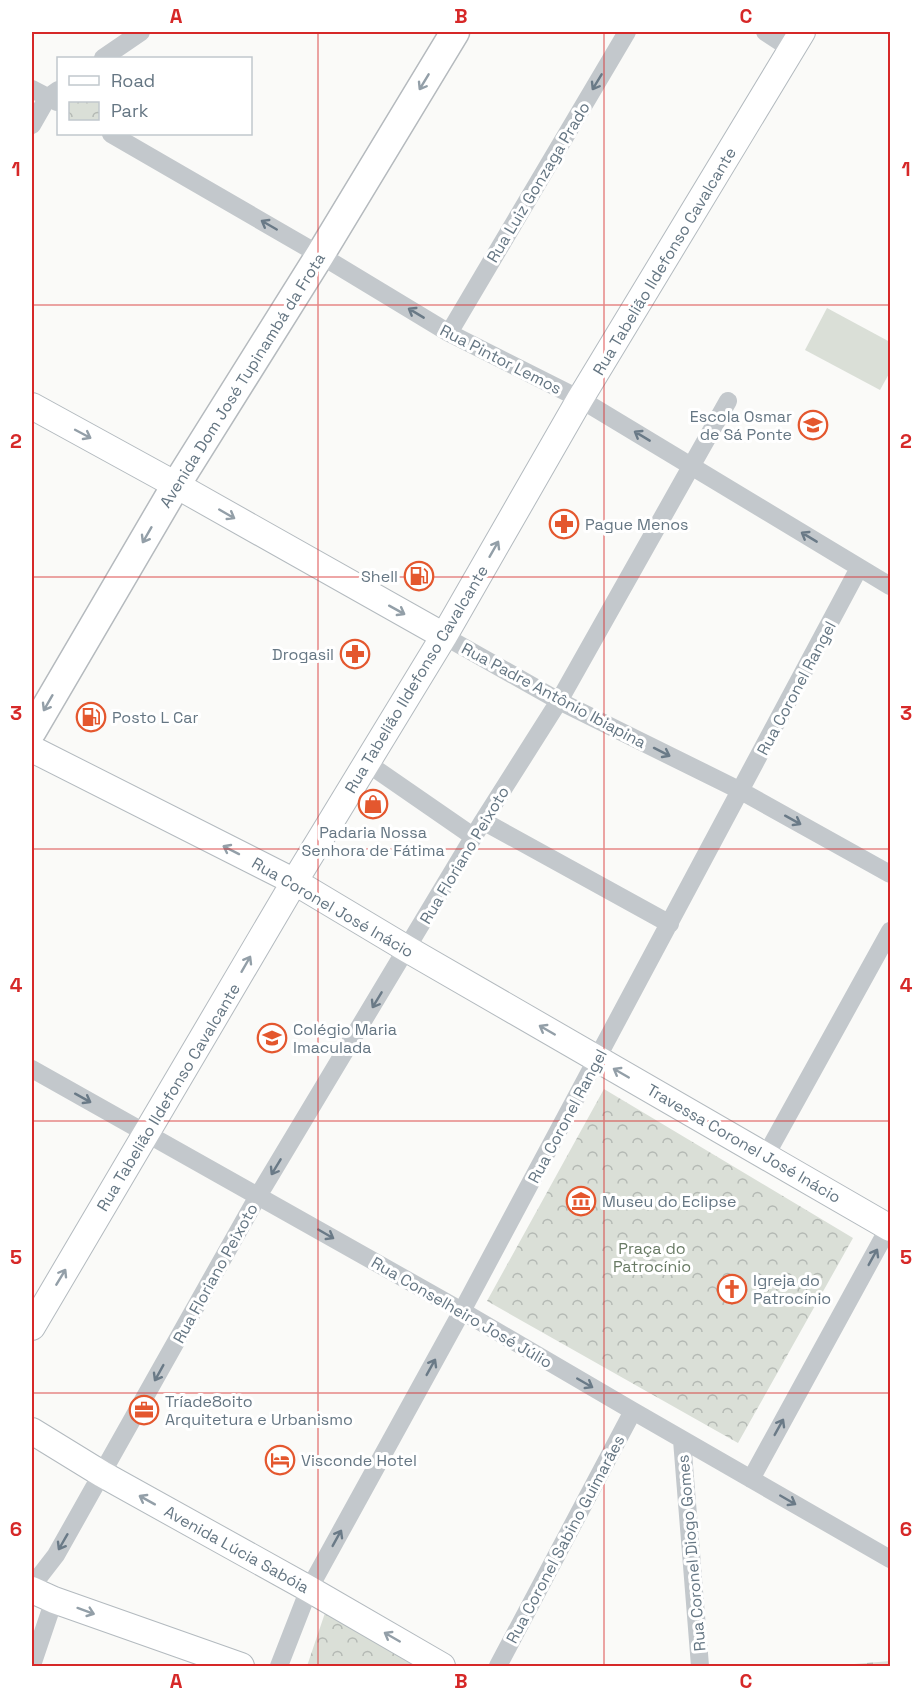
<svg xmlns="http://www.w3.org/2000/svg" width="922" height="1698" viewBox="0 0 922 1698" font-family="'Space Grotesk',sans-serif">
	<defs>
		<pattern id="cemetery-stones" width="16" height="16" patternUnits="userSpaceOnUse" patternTransform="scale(1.5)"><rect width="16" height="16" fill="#dadfd7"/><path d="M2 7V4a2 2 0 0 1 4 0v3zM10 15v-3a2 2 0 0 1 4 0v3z" fill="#b4b9b4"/></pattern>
		<pattern id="park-crowns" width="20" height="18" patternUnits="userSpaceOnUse" patternTransform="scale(1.5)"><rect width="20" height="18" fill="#dadfd7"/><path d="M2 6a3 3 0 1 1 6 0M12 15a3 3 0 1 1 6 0" fill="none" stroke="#b4b9b4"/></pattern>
	</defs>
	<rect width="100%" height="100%" fill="#fafaf8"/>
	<path fill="#dadfd7" d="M827,308L890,342V372L880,390L805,350Z"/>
	<path fill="url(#cemetery-stones)" d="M890,1661V1666H831Z"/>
	<path fill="url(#park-crowns)" d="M604,1089L853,1238L738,1443L487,1301Z
		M326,1610L425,1666H307Z"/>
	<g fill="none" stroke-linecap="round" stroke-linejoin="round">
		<g stroke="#b3babf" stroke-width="28">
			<path id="secondary" d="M32,406L176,485L444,636
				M32,749L295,882L407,949L890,1228
				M32,1327L299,874L444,636L580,399L802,32
				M32,1431L102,1474L309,1589L442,1666
				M32,1590L54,1600L241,1666"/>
		</g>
		<g stroke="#b5babe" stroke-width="31">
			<path id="primary" d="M32,731L176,485L320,255L455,32"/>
		</g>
		<path stroke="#c3c8cc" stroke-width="18" d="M765,32L791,49
			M103,58L141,32
			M32,89L57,102
			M32,125L48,97L58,90
			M111,134L320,255L449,333L580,399L890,586
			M449,333L627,32
			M444,636L559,701L741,791L890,874
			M367,763L474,837
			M483,821L670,924
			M32,1069L462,1311L633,1411L890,1559
			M765,1157L890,931
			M682,1440L700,1666
			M751,1479L889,1227
			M32,1586L56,1555L258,1196L483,821L559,701L728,401
			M32,1665L54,1600
			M279,1666L309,1589L462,1311L859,568
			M498,1666L633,1411"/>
		<use href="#secondary" stroke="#fff" stroke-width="26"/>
		<use href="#primary" stroke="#fff" stroke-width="28"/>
	</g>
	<defs><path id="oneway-shaft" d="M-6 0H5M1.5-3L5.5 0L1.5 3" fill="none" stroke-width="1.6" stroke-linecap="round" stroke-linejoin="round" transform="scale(1.5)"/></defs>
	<g stroke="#939fa8">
		<use href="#oneway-shaft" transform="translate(424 82) rotate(121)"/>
		<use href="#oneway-shaft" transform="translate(83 434) rotate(28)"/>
		<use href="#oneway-shaft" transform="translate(227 514) rotate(30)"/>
		<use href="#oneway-shaft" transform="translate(147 535) rotate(120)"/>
		<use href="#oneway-shaft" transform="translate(494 549) rotate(-60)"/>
		<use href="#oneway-shaft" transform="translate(397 610) rotate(29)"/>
		<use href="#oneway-shaft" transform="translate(48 703) rotate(120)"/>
		<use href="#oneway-shaft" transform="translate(231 850) rotate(-153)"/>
		<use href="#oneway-shaft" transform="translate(246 964) rotate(-60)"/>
		<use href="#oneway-shaft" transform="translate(547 1030) rotate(-150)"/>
		<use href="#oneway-shaft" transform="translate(621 1073) rotate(-150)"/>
		<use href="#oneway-shaft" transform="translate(61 1277) rotate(-59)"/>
		<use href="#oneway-shaft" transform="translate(147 1500) rotate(-151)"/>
		<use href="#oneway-shaft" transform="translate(86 1611) rotate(20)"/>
		<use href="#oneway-shaft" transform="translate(392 1637) rotate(-150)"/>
	</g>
	<g stroke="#6a7a87">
		<use href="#oneway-shaft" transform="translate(597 82) rotate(121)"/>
		<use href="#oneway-shaft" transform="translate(269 225) rotate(-150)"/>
		<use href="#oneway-shaft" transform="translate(416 313) rotate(-149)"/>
		<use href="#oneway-shaft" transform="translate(642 436) rotate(-149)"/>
		<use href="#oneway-shaft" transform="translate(809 537) rotate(-149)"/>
		<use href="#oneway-shaft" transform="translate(662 752) rotate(27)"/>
		<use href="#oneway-shaft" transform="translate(793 820) rotate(29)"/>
		<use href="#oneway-shaft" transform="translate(377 1000) rotate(121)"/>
		<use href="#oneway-shaft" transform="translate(83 1098) rotate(29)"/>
		<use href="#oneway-shaft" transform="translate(276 1167) rotate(121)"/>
		<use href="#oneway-shaft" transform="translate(326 1234) rotate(30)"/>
		<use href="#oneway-shaft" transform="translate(873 1257) rotate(-61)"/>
		<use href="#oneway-shaft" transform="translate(431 1367) rotate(-61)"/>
		<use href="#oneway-shaft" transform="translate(159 1373) rotate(119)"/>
		<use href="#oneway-shaft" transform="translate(585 1383) rotate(30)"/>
		<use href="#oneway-shaft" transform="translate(779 1427) rotate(-61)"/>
		<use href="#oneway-shaft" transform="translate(788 1500) rotate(30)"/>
		<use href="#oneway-shaft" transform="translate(337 1538) rotate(-61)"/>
		<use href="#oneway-shaft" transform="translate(63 1542) rotate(120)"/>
	</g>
	<path fill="none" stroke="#d62828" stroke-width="1.5" stroke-opacity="0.55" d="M318,32V1666M604,32V1666M32,305H890M32,577H890M32,849H890M32,1121H890M32,1393H890"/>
	<defs>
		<g id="school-ring" transform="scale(1.5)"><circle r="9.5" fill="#fff" stroke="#e4572e" stroke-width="1.5"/><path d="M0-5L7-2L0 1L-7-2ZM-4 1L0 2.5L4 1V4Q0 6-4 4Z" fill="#e4572e"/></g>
		<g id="pharmacy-ring" transform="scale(1.5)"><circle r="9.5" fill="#fff" stroke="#e4572e" stroke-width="1.5"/><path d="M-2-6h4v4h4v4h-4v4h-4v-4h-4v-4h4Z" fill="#e4572e"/></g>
		<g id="fuel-ring" transform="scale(1.5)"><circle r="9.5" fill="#fff" stroke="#e4572e" stroke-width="1.5"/><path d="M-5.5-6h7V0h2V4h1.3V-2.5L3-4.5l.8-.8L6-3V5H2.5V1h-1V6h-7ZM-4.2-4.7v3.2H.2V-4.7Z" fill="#e4572e"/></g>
		<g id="shop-ring" transform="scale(1.5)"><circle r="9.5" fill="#fff" stroke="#e4572e" stroke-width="1.5"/><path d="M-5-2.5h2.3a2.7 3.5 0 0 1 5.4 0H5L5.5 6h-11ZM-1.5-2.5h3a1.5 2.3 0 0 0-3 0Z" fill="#e4572e"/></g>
		<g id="museum-ring" transform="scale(1.5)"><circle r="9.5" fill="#fff" stroke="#e4572e" stroke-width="1.5"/><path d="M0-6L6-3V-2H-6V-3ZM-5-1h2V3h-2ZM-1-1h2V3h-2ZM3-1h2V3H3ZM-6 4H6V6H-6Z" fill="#e4572e"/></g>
		<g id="church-ring" transform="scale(1.5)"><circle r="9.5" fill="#fff" stroke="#e4572e" stroke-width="1.5"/><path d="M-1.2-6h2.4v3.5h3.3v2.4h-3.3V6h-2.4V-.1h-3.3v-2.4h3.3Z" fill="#e4572e"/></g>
		<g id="office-ring" transform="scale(1.5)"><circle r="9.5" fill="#fff" stroke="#e4572e" stroke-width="1.5"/><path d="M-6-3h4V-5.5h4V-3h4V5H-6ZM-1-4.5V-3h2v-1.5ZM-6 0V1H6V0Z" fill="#e4572e"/></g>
		<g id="hotel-ring" transform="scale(1.5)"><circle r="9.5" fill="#fff" stroke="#e4572e" stroke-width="1.5"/><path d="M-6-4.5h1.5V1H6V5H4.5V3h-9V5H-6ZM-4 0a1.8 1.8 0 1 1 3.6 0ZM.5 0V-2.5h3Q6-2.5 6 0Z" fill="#e4572e"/></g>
	</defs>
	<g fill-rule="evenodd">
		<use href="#school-ring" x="813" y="425"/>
		<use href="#pharmacy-ring" x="564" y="524"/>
		<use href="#fuel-ring" x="419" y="576"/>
		<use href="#pharmacy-ring" x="355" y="654"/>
		<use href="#fuel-ring" x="91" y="717"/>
		<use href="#shop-ring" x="373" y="804"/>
		<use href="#school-ring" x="272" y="1038"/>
		<use href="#museum-ring" x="581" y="1201"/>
		<use href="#church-ring" x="732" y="1289"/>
		<use href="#office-ring" x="144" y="1410"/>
		<use href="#hotel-ring" x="280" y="1460"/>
	</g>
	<g text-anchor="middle" stroke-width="6" stroke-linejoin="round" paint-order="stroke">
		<g font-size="16" fill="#657683" stroke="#fff">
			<text transform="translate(538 182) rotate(-59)" y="6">Rua Luiz Gonzaga Prado</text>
			<text transform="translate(664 261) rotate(-59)" y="6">Rua Tabelião Ildefonso Cavalcante</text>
			<text transform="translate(501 359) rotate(27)" y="6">Rua Pintor Lemos</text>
			<text transform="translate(242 380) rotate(-58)" y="6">Avenida Dom José Tupinambá da Frota</text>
			<text transform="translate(416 679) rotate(-59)" y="6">Rua Tabelião Ildefonso Cavalcante</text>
			<text transform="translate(796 688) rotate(-62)" y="6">Rua Coronel Rangel</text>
			<text transform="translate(554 695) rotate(28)" y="6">Rua Padre Antônio Ibiapina</text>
			<text transform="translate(464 855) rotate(-59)" y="6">Rua Floriano Peixoto</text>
			<text transform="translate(333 907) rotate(30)" y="6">Rua Coronel José Inácio</text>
			<text transform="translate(168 1097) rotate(-59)" y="6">Rua Tabelião Ildefonso Cavalcante</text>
			<text transform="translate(567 1116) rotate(-62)" y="6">Rua Coronel Rangel</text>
			<text transform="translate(744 1143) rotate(30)" y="6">Travessa Coronel José Inácio</text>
			<text transform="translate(215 1273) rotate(-61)" y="6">Rua Floriano Peixoto</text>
			<text transform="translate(462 1312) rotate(30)" y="6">Rua Conselheiro José Júlio</text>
			<text transform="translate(565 1539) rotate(-62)" y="6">Rua Coronel Sabino Guimarães</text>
			<text transform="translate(237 1549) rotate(29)" y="6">Avenida Lúcia Sabóia</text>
			<text transform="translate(691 1553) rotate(-95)" y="6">Rua Coronel Diogo Gomes</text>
		</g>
		<g font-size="16" fill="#657683" stroke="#fff" text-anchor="start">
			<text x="792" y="422" text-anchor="end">Escola Osmar<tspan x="792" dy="18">de Sá Ponte</tspan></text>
			<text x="585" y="530">Pague Menos</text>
			<text x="398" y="582" text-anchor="end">Shell</text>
			<text x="334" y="660" text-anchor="end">Drogasil</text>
			<text x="112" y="723">Posto L Car</text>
			<text x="373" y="838" text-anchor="middle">Padaria Nossa<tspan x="373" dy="18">Senhora de Fátima</tspan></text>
			<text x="293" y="1035">Colégio Maria<tspan x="293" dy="18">Imaculada</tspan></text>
			<text x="602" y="1207">Museu do Eclipse</text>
			<text x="753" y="1286">Igreja do<tspan x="753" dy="18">Patrocínio</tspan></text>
			<text x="165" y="1407">Tríade8oito<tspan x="165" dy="18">Arquitetura e Urbanismo</tspan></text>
			<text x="301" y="1466">Visconde Hotel</text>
		</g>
		<g font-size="16" fill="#687a64" stroke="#fff">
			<text x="652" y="1254">Praça do<tspan x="652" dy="18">Patrocínio</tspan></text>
		</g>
	</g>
	<rect width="922" height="1698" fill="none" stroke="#ffffff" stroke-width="66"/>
	<rect x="57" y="57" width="195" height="78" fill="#ffffff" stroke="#c1c8cd" stroke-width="1.5"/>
	<rect x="69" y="76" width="30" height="9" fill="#ffffff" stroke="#c1c8cd" stroke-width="1.5"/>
	<text x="111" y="87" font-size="18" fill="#657683">Road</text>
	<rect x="69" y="102" width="30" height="18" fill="url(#park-crowns)" stroke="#c1c8cd" stroke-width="1.5"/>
	<text x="111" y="117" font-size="18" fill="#657683">Park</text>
	<rect x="33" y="33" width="856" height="1632" fill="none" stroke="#d62828" stroke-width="2"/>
	<g font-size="20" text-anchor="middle" font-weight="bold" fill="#d62828">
		<text x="176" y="23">A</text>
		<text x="461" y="23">B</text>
		<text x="746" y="23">C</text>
		<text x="16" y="176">1</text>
		<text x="906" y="176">1</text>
		<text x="16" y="448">2</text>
		<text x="906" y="448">2</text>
		<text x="16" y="720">3</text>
		<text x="906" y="720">3</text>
		<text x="16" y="992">4</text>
		<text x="906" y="992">4</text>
		<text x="16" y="1264">5</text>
		<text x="906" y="1264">5</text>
		<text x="16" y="1536">6</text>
		<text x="906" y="1536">6</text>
		<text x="176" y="1688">A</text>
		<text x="461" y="1688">B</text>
		<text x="746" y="1688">C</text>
	</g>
</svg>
